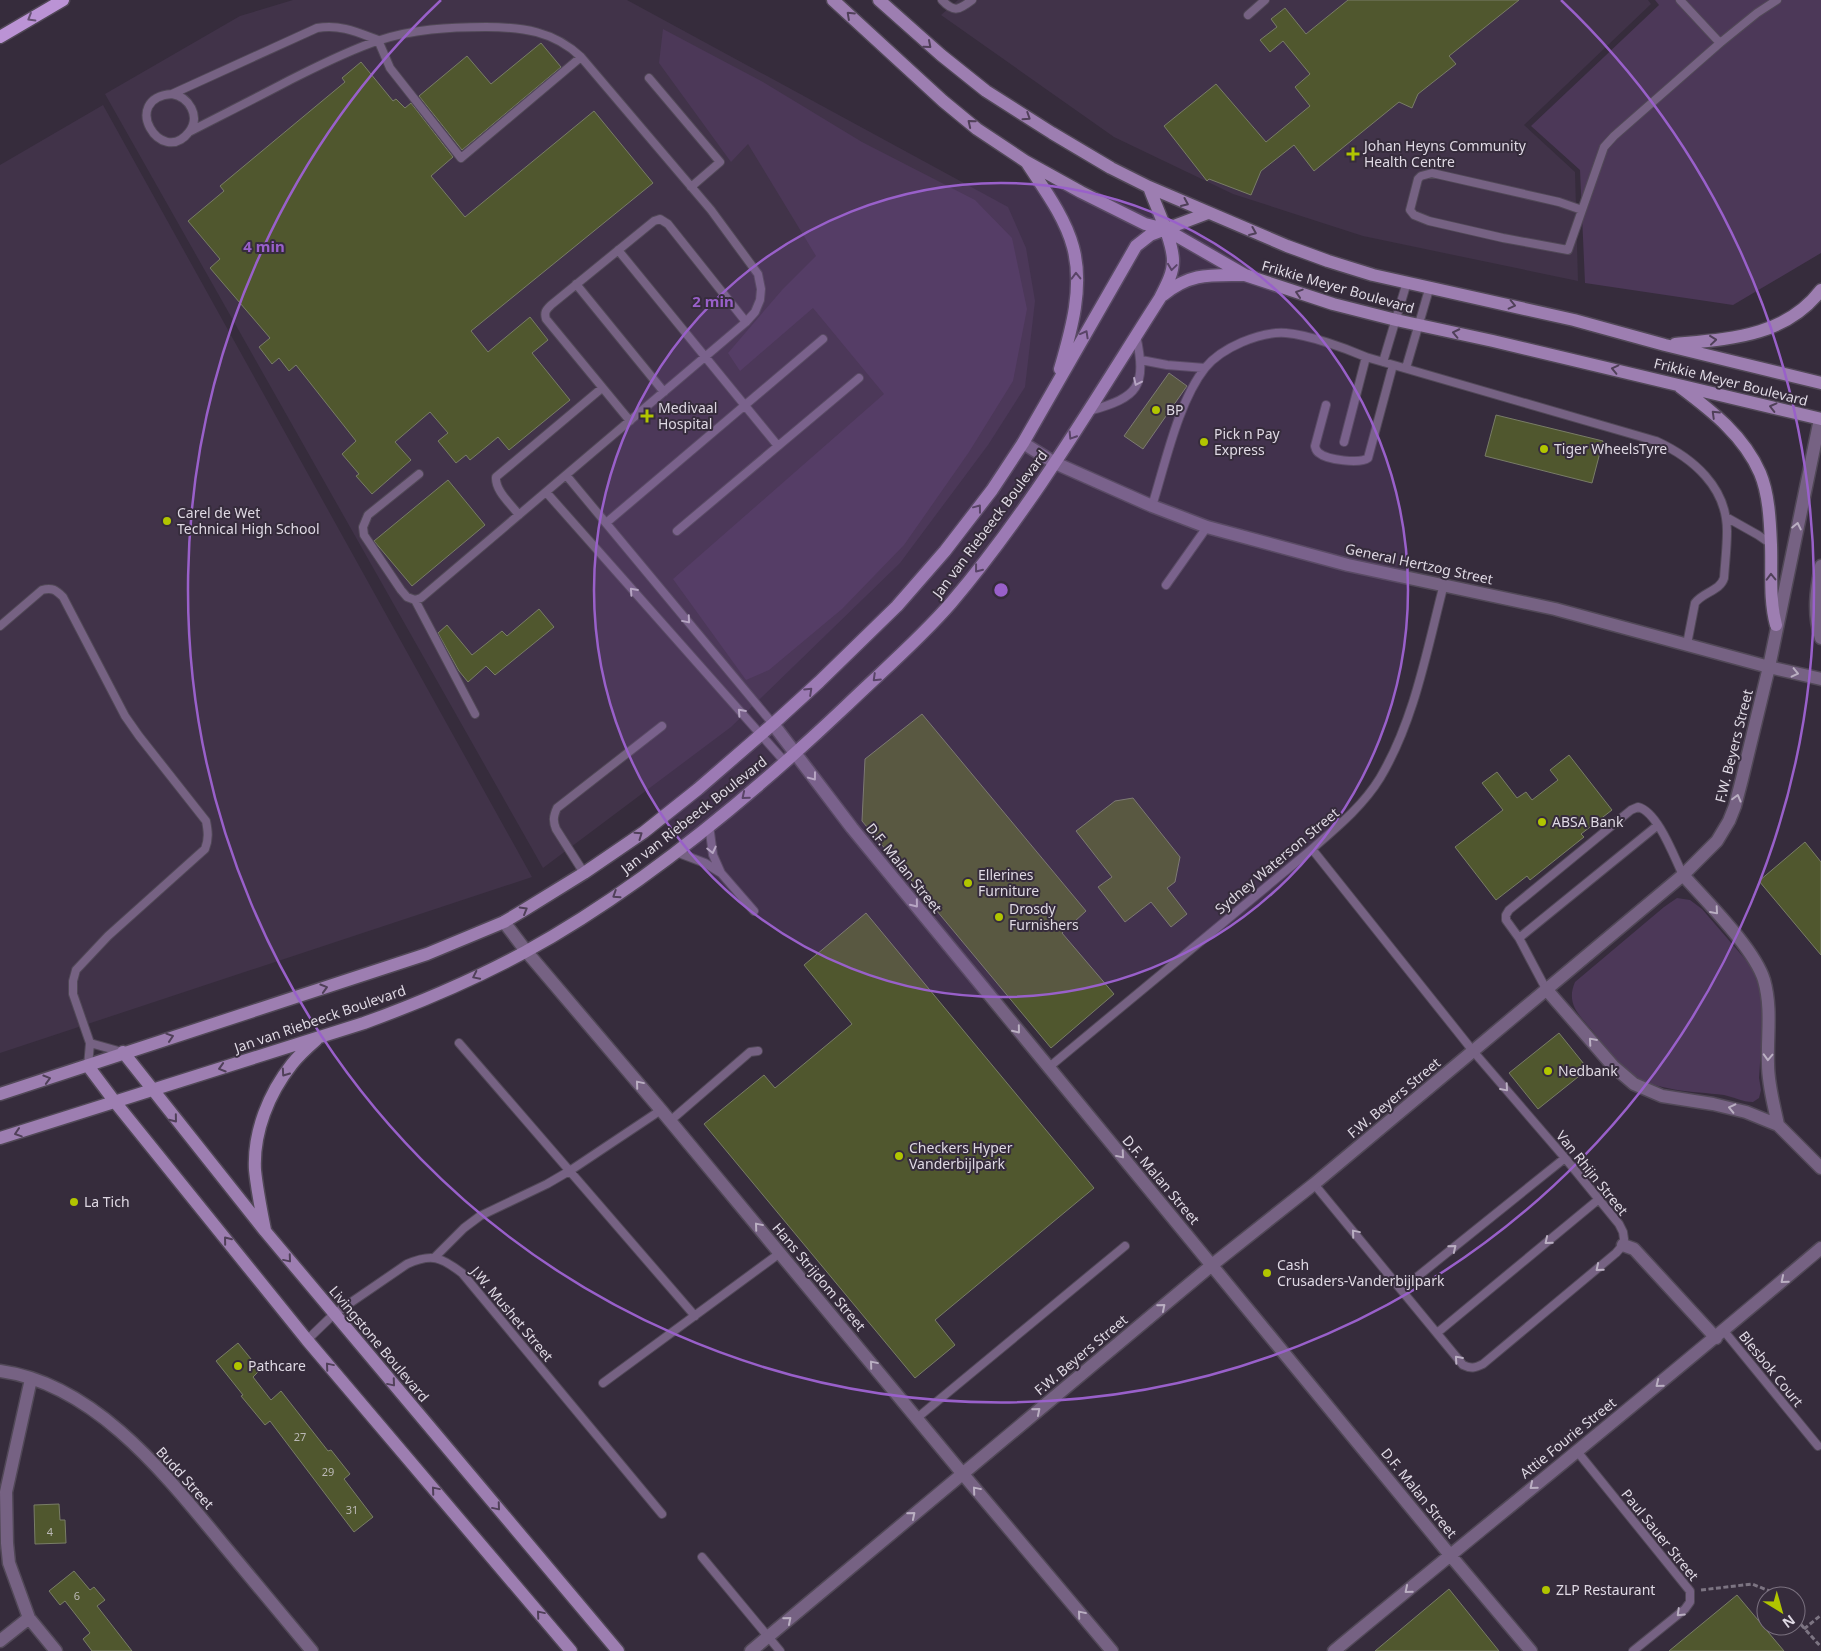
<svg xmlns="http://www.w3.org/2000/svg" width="1821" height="1651" viewBox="0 0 1821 1651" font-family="'Noto Sans',sans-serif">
	<rect width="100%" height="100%" fill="#362c3c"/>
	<path fill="#413349" d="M293,0H627L1008,207L1026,248L1035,301L1025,387L988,445L900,563L731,727L543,868L105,94L240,16Z
		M958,0H1648L1651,4L1524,125L1575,172L1578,281L1363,236L1233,194L1114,137L941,15Z
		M103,105L532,877L0,1053V165Z"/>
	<path fill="#4c3858" d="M1655,0H1821V253L1733,305L1585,283L1580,170L1531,126L1659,5Z
		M663,29L763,82L862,142L975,200L1012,238L1027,309L1013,381L969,452L904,545L842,609L769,670L746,680L673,579L884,394L813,308L740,371L728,353L782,290L816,256L748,144L731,162L659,63Z
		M1677,898L1690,900L1702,909L1751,966L1762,995L1763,1018L1759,1078L1761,1090L1759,1098L1753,1102C1742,1102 1734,1097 1724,1095C1691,1091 1657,1092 1628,1072C1616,1064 1601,1041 1591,1029C1578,1014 1566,1003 1575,982L1664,907Z"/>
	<path fill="#50572e" stroke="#797d67" d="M1348,0H1519L1449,56L1456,64L1418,94L1412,108L1399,102L1314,171L1294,145L1261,171L1251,195L1209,179L1207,181L1164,126L1216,84L1266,142L1310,106L1295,87L1310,74L1283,41L1270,52L1260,40L1277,27L1271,19L1285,8L1306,34Z
		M541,43L561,67L462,150L419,96L467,56L491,84Z
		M361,62L393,101L396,99L405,108L411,103L453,157L431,176L465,217L594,111L653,183L471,331L488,352L530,317L548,340L532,353L570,400L509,450L498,437L470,460L466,455L456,463L438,441L448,433L430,412L395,442L411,460L372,494L356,476L359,474L342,454L356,441L296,365L289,371L279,358L272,364L259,347L270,338L210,268L220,259L188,221L224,191L220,186L345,82L342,78Z
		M1169,373L1187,386L1143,449L1124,436Z
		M1496,415L1603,441L1592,483L1485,456Z
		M448,480L485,525L412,586L374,541Z
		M539,609L554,627L495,675L486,666L468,682L459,671L438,633L447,625L472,655L502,631L507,636Z
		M922,714L1086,911L1062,933L1114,994L1051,1048L862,821L865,759Z
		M1569,755L1612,810L1581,834L1584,837L1530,880L1527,876L1496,900L1455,847L1503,810L1482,783L1497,772L1517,798L1526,792L1532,800L1558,780L1550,770Z
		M1133,798L1180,857L1175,882L1167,888L1187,914L1171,927L1151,902L1125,922L1098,887L1112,877L1076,831L1115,801Z
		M1805,842L1821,862V955L1759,881Z
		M866,913L1094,1188L935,1320L955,1345L915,1378L704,1124L764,1075L775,1088L852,1024L804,965Z
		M1559,1033L1588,1069L1538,1109L1509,1073Z
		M238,1343L260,1370L253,1377L271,1400L281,1391L328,1451L331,1450L350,1474L344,1479L373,1517L354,1532L270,1421L265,1425L241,1396L243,1395L216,1361Z
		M59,1504L60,1520H65L66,1543L35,1544L34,1505Z
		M74,1571L90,1590L94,1587L105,1600L97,1606L132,1651H92L83,1639L90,1633L65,1601L60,1605L49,1591Z
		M1449,1589L1499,1651H1375Z
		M1737,1595L1784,1651H1669Z"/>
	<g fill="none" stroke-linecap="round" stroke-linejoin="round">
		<g stroke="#514857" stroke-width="10">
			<path id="lane" d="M942,0C954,13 959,10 972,0
				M1680,0L1720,43
				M1248,15L1265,0
				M649,78L720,162L691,187
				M172,94C189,97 201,116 189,132C161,168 119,98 172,94L317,28C340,24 357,32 378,40L390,68L461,158L581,57
				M189,132C222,115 256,98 290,80C318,66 347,51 377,41C412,29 450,27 486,27C522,27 554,31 581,57L711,210L758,274L761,289L760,300L755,312L746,322L421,598L415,600L407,597L401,590L364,535L363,527L368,515L419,474
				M1582,210L1559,202L1432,173L1421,176L1418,179L1410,210L1414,215L1429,221L1503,238L1568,250L1604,147L1614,136L1720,43L1757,13L1777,0
				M618,250L778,446
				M576,284L664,392
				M1141,360L1167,365L1205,368
				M1383,362L1407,282
				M1406,368L1430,286
				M1326,405L1315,446C1316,450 1316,451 1319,453C1327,460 1360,464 1368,458L1393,365
				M1089,411C1139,397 1147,387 1136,335
				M630,421L546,319C544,312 546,310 551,305L654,221L660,219L668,224L746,322
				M1344,442L1366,357
				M566,475L773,724
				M546,492L785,762
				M1152,506C1165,465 1178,402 1205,368C1221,348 1260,331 1286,333C1309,335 1345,348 1366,357L1656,441C1693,458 1727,487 1727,531C1727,547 1725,563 1724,578C1720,591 1703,592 1695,603L1687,644
				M519,515C511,504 495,491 496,477L602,388
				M1726,517L1758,535L1771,544
				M606,523L823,339
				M677,531L859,378
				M1166,585L1207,527
				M415,600L475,714
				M0,626L42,590C52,587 56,590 63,597L125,716L139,736L206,821C208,831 209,839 205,849L108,936L76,970L73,981V994L90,1043L88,1066
				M709,825L713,855L721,873
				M1312,849L1473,1051L1565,1158L1619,1224L1623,1232L1624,1239L1623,1245L1616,1253L1483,1364C1475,1368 1471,1369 1463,1365L1314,1184
				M676,852L705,863L721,873L754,911
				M584,873L556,829C553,821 553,817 557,808L662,726
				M1519,938L1658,825
				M1546,989L1519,938L1506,920V915L1509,910L1631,810L1638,807C1658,812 1674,857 1683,875
				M90,1043L122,1052
				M459,1043L695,1316
				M1048,1068L1312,849C1336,828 1363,806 1380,778C1415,719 1427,649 1444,584
				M670,1121L750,1052L758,1051
				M435,1257L464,1228L480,1216L547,1184L571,1170L661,1110
				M1402,1289L1565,1158
				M1724,1331L1818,1446
				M1437,1333L1599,1199
				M307,1340L334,1314L407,1264C432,1253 441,1257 462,1273L662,1514
				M603,1383L780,1253
				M917,1418L1125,1246
				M1576,1450L1690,1591V1602L1685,1609L1633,1651
				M702,1557L780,1651"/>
		</g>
		<g stroke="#514857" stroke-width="15">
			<path id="street" d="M1023,443L1055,463L1152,506L1207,527L1348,565L1555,609L1769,667L1821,679
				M1821,566C1816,591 1813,614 1821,638
				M773,724L852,828L1450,1555L1531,1651
				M1683,875C1706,901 1754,948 1764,980C1772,1008 1767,1036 1768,1064C1768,1085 1774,1105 1778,1125
				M504,922L526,951L661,1110L962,1473L1112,1651
				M1546,989L1613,1066L1634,1084L1662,1096L1713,1104L1746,1112L1778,1125L1821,1168
				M1623,1245L1634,1249L1716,1338
				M0,1371C95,1384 165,1474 222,1543C252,1579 282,1615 312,1651
				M31,1379L6,1492L7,1543L9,1563L29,1618L56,1651
				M0,1641L29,1618
				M751,1651L1212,1265L1314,1184L1473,1051L1683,875L1717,841L1729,821L1735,806L1742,779L1769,667L1820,419
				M1334,1651C1496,1517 1660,1385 1821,1248"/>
		</g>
		<g stroke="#514857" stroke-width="15">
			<path id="secondary" d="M833,0L943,101L977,129L1025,161L1081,192L1145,224L1165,229L1245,275L1333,304L1396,320L1493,341L1821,419
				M879,0L941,55L986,91L1052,133L1111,168L1149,187L1287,246L1328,261L1373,275L1574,320L1665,345L1821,383
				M1027,163C1044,189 1065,217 1073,247C1084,287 1071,331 1060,369
				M1163,295C1190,273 1209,275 1242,275
				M1675,344C1729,339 1785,337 1821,290
				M1680,387C1712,411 1744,436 1760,473C1769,494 1770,522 1771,545C1772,572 1769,599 1776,625
				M123,1052L265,1231L618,1651
				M88,1066L115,1102L307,1340L571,1651
				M0,1094L427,954L504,922L524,910L584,873L644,832L698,789L773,724L819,682L897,606L945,551L992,490L1023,443L1136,246L1150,235L1208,213
				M0,1138L364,1023C419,1003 473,980 525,952C640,889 750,797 845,707C880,673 919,640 951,603C1031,509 1094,401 1160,298C1166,286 1173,274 1173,261C1173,241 1156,207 1149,187
				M265,1230C261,1210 257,1190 255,1170C253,1132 269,1093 292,1064C299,1055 308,1047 316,1040"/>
		</g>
		<g stroke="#514857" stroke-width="15">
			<path id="primary" d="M0,37L63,0"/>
		</g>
		<path stroke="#7c7482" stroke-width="3" stroke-dasharray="5 2.5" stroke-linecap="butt" d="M1701,1590L1752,1584L1772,1592L1775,1596
			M1796,1619L1821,1647
			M1804,1629L1821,1615"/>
		<use href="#lane" stroke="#766283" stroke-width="8"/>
		<use href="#street" stroke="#766283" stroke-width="12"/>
		<use href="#secondary" stroke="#9d7eb1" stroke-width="12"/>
		<use href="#primary" stroke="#bb93d5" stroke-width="12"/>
	</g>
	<defs><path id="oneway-chevron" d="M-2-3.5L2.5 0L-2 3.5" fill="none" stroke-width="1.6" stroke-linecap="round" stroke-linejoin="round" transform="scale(1.25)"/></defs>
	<g stroke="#504059">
		<use href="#oneway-chevron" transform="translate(850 15) rotate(-137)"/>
		<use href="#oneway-chevron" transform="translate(928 45) rotate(41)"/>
		<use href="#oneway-chevron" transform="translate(1027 117) rotate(33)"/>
		<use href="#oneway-chevron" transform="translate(971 123) rotate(-141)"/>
		<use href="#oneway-chevron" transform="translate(1185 203) rotate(24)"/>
		<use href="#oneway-chevron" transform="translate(1253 232) rotate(23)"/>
		<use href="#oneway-chevron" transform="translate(1172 267) rotate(98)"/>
		<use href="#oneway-chevron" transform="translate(1076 276) rotate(-91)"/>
		<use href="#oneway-chevron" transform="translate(1299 293) rotate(-162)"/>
		<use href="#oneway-chevron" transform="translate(1512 305) rotate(13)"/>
		<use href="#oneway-chevron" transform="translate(1456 333) rotate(-168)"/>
		<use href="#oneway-chevron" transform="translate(1085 334) rotate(-61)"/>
		<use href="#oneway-chevron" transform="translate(1713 340) rotate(-6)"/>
		<use href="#oneway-chevron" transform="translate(1615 369) rotate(-167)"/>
		<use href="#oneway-chevron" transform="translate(1773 407) rotate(-166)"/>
		<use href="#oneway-chevron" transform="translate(1715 414) rotate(-136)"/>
		<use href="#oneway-chevron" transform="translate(1072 436) rotate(122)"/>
		<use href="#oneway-chevron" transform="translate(978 508) rotate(-53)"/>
		<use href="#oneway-chevron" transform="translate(978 569) rotate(128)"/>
		<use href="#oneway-chevron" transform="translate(1771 577) rotate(-91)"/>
		<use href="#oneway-chevron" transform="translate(876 678) rotate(136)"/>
		<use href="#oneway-chevron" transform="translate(809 691) rotate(-43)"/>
		<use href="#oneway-chevron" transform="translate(745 796) rotate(140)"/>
		<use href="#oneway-chevron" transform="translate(639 835) rotate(-35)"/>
		<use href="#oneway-chevron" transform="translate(616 895) rotate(147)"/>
		<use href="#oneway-chevron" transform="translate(524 910) rotate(-30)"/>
		<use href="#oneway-chevron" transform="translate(476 976) rotate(154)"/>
		<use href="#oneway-chevron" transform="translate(324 988) rotate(-17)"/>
		<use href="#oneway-chevron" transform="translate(170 1037) rotate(-18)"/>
		<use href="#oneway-chevron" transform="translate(222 1068) rotate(163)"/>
		<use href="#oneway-chevron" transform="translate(285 1073) rotate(125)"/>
		<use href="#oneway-chevron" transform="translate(47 1079) rotate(-17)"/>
		<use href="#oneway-chevron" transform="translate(174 1119) rotate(51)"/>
		<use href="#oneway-chevron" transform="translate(18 1133) rotate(162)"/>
		<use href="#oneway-chevron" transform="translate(227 1240) rotate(-129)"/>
		<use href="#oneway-chevron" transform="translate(288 1259) rotate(50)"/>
		<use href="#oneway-chevron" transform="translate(329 1366) rotate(-130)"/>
		<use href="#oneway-chevron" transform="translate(392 1383) rotate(50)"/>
		<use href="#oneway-chevron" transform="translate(435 1490) rotate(-130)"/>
		<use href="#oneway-chevron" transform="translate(497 1507) rotate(50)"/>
		<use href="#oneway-chevron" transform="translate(540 1614) rotate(-130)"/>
	</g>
	<use stroke="#655072" href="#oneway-chevron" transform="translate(31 18) rotate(149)"/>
	<g stroke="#baafc2">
		<use href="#oneway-chevron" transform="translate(1137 382) rotate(115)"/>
		<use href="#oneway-chevron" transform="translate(1797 526) rotate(-78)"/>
		<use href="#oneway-chevron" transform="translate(633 591) rotate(-132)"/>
		<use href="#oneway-chevron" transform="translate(687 620) rotate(50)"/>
		<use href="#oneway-chevron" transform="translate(1795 673) rotate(13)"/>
		<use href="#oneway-chevron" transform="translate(741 712) rotate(-132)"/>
		<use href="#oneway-chevron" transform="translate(813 777) rotate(53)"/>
		<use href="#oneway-chevron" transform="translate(1737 798) rotate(-75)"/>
		<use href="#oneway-chevron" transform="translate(712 850) rotate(77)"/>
		<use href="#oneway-chevron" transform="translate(915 904) rotate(51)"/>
		<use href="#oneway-chevron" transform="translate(1715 911) rotate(49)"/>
		<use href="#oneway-chevron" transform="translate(1017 1030) rotate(51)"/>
		<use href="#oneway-chevron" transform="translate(1592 1041) rotate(-131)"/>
		<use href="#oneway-chevron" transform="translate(1768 1057) rotate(92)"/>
		<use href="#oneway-chevron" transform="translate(639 1084) rotate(-130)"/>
		<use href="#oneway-chevron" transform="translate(1505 1088) rotate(49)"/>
		<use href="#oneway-chevron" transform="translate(1732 1108) rotate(-167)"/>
		<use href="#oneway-chevron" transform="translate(1121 1155) rotate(50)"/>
		<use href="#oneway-chevron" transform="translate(758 1226) rotate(-130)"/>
		<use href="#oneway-chevron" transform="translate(1355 1233) rotate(-130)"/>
		<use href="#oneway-chevron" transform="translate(1548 1241) rotate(140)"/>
		<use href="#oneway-chevron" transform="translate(1453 1248) rotate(-39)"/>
		<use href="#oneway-chevron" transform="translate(1599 1268) rotate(140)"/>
		<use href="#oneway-chevron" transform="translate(1784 1280) rotate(140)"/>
		<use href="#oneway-chevron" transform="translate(1162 1307) rotate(-40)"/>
		<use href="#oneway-chevron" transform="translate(1458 1359) rotate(-131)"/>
		<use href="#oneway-chevron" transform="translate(873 1364) rotate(-130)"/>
		<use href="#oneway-chevron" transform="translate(1659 1384) rotate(141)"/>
		<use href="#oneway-chevron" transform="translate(1037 1411) rotate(-40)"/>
		<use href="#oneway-chevron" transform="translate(1533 1486) rotate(140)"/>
		<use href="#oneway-chevron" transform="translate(976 1490) rotate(-130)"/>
		<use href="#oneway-chevron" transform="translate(912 1515) rotate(-40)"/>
		<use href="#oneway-chevron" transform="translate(1408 1590) rotate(140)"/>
		<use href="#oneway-chevron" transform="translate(1680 1613) rotate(136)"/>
		<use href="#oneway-chevron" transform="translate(1081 1614) rotate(-130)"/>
		<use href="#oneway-chevron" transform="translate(788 1620) rotate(-40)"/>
	</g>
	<circle cx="1001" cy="590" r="407" fill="#9960ca" fill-opacity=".12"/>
	<g fill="none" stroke="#9960ca" stroke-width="2.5">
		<circle cx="1001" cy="590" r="407"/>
		<path d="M1561 0A813 813 0 1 1 441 0"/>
	</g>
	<g fill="#b1c500" stroke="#362c3c" stroke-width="2">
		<path d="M1350.5 146.5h5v5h5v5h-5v5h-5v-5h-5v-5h5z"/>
		<circle cx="1156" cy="410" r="5"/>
		<path d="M644.5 408.5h5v5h5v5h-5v5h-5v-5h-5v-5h5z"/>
		<circle cx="1204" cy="442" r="5"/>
		<circle cx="1544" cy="449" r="5"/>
		<circle cx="167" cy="521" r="5"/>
		<circle cx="1542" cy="822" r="5"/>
		<circle cx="968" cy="883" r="5"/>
		<circle cx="999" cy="917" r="5"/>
		<circle cx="1548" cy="1071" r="5"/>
		<circle cx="899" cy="1156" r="5"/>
		<circle cx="74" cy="1202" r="5"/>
		<circle cx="1267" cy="1273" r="5"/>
		<circle cx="238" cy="1366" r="5"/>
		<circle cx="1546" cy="1590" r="5"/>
	</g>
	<g text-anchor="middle" stroke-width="4" stroke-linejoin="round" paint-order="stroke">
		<g font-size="11" fill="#bbb8b6">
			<text x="300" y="1441">27</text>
			<text x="328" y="1476">29</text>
			<text x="352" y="1514">31</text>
			<text x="50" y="1536">4</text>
			<text x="77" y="1600">6</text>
		</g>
		<g font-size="14" fill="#dfd9e4" stroke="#362c3c" text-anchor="start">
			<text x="1364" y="151">Johan Heyns Community<tspan x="1364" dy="16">Health Centre</tspan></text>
			<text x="658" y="413">Medivaal<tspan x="658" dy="16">Hospital</tspan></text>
			<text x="1166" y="415">BP</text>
			<text x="1214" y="439">Pick n Pay<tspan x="1214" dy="16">Express</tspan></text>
			<text x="1554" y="454">Tiger WheelsTyre</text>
			<text x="177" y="518">Carel de Wet<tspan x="177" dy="16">Technical High School</tspan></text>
			<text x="1552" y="827">ABSA Bank</text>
			<text x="978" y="880">Ellerines<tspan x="978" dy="16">Furniture</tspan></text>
			<text x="1009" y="914">Drosdy<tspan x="1009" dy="16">Furnishers</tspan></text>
			<text x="1558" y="1076">Nedbank</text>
			<text x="909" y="1153">Checkers Hyper<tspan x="909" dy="16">Vanderbijlpark</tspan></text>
			<text x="84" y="1207">La Tich</text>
			<text x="1277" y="1270">Cash<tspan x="1277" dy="16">Crusaders-Vanderbijlpark</tspan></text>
			<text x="248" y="1371">Pathcare</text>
			<text x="1556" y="1595">ZLP Restaurant</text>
		</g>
		<g font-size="14" fill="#dfd9e4" stroke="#362c3c">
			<text transform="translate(1338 287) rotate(16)" y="5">Frikkie Meyer Boulevard</text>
			<text transform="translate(1731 382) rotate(14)" y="5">Frikkie Meyer Boulevard</text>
			<text transform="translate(990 524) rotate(-53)" y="5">Jan van Riebeeck Boulevard</text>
			<text transform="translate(1419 564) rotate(12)" y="5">General Hertzog Street</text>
			<text transform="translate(1734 746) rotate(-76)" y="5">F.W. Beyers Street</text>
			<text transform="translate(694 815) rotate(-38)" y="5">Jan van Riebeeck Boulevard</text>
			<text transform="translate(1277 861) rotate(-40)" y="5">Sydney Waterson Street</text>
			<text transform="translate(904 868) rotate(51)" y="5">D.F. Malan Street</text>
			<text transform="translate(320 1019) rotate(-19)" y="5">Jan van Riebeeck Boulevard</text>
			<text transform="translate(1394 1098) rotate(-40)" y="5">F.W. Beyers Street</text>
			<text transform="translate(1592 1173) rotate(51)" y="5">Van Rhijn Street</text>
			<text transform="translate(1161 1180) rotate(50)" y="5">D.F. Malan Street</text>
			<text transform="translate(819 1277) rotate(50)" y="5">Hans Strijdom Street</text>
			<text transform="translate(512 1314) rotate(50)" y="5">J.W. Mushet Street</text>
			<text transform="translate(379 1344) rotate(50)" y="5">Livingstone Boulevard</text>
			<text transform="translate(1081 1355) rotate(-40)" y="5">F.W. Beyers Street</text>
			<text transform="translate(1771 1369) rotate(51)" y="5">Blesbok Court</text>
			<text transform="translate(1568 1438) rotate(-39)" y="5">Attie Fourie Street</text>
			<text transform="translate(185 1478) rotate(48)" y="5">Budd Street</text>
			<text transform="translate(1419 1493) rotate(51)" y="5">D.F. Malan Street</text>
			<text transform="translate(1660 1535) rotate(51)" y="5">Paul Sauer Street</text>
		</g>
	</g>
	<circle cx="1001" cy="590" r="8" fill="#9960ca" stroke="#362c3c" stroke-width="2.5"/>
	<g font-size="15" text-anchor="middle" font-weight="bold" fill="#9960ca" stroke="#362c3c" stroke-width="4" stroke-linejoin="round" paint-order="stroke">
		<text x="264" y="252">4 min</text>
		<text x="713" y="307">2 min</text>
	</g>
	<g transform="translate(1781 1611) rotate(143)"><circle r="24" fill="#362c3c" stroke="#7a717f"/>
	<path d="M0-4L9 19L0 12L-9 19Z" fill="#b1c500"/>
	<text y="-8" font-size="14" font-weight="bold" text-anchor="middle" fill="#dfd9e4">N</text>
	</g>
</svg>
